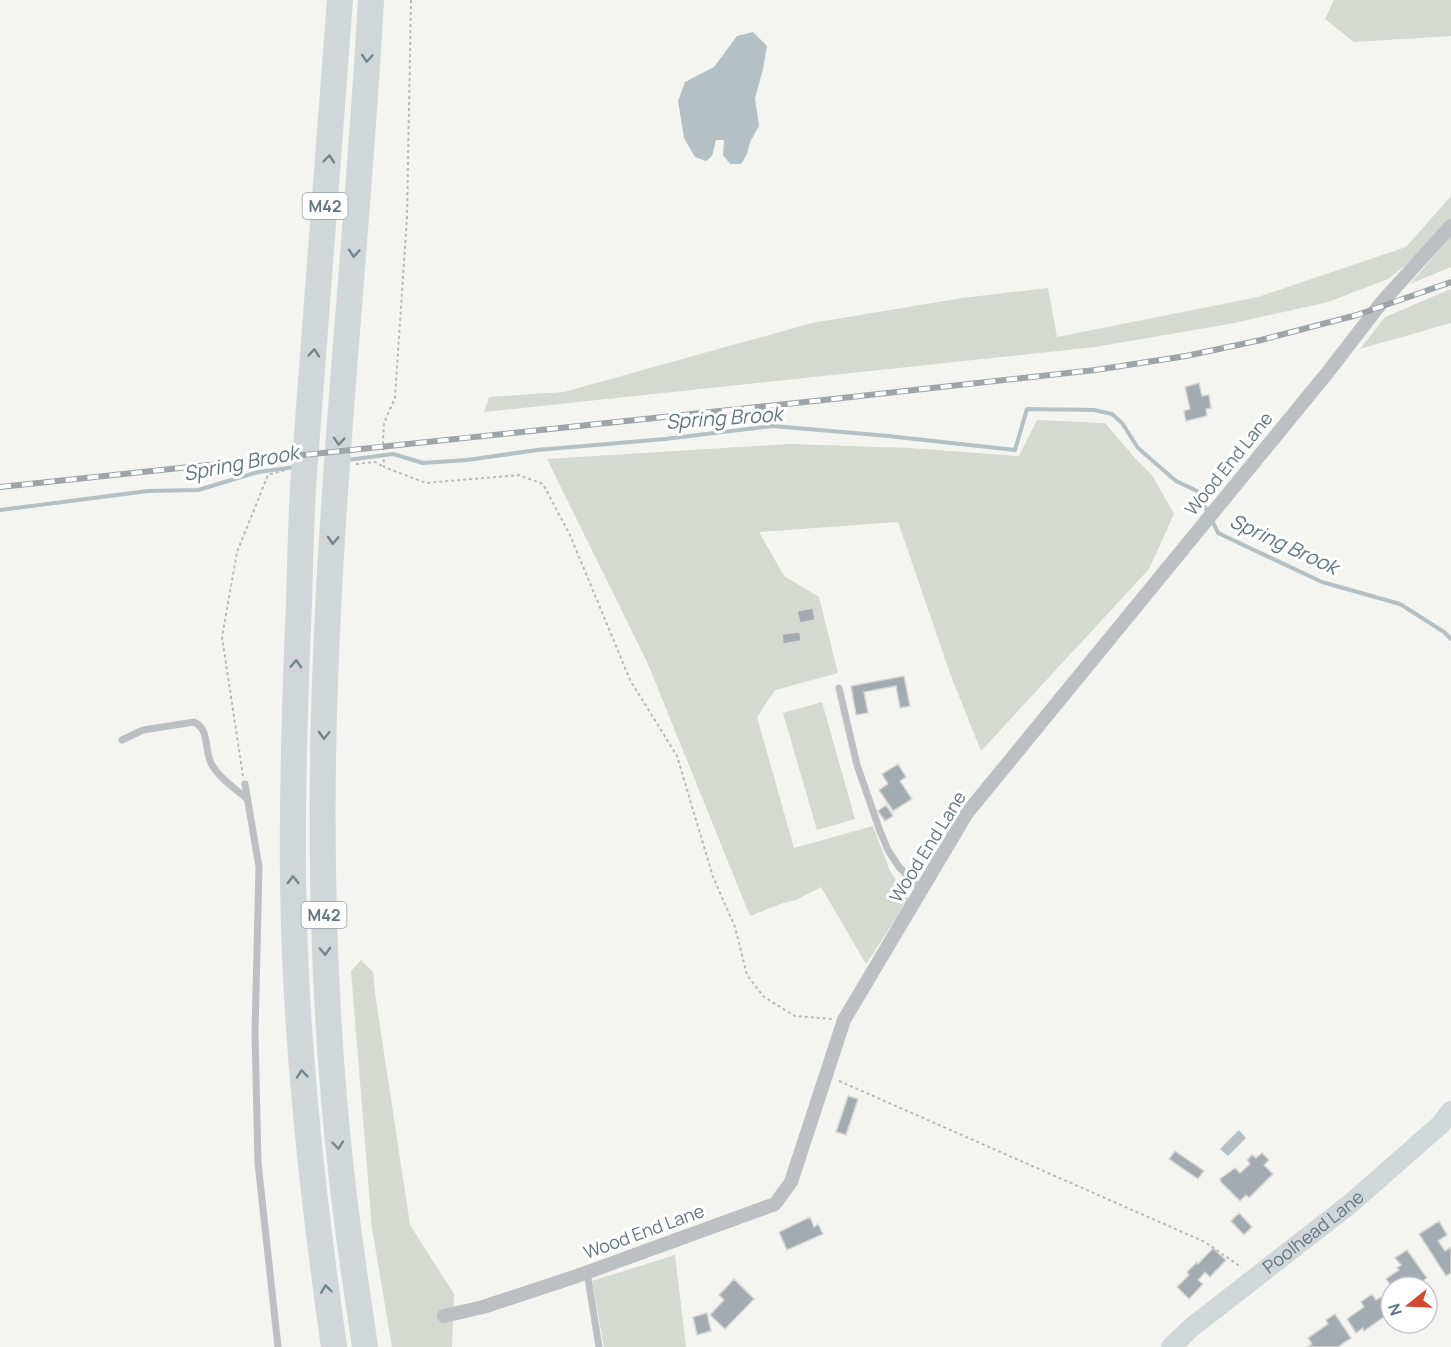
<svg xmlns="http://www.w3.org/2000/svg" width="1451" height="1347" viewBox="0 0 1451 1347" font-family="Manrope,sans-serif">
	<rect width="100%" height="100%" fill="#f4f4f1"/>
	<path fill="#d4d9d1" d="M1334,0H1451V36L1354,42L1325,19Z
		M1451,196V219L1427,248L1388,279L1328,302L1229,324L1095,347L484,412L489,397L564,392L812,323L962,298L1048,288L1057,337L1258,297L1406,247Z
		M1451,236V267L1410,284Z
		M1451,289V323L1360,349L1385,317Z
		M1037,420L1105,423L1135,458L1152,475L1174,514L1149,569L981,751L951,676L898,522L759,532L784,576L819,597L838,673L775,690L757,717L794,848L873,826L890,871L909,899L866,964L821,887L796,900L783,903L750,916L648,664L547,459L790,444L909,448L1019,456Z
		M822,702L855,819L817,830L783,713Z
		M361,960L373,972L375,993L410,1225L454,1294L452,1347H392L372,1228L351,971Z
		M675,1255L686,1347H604L592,1281Z"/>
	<path fill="#b4c0c3" d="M753,32L767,46L763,69L755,98L759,126L750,142L747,154L741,164H730L723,155L724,140H716L712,156L706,161L695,157L684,138L678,101L685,82L714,67L737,36Z
		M1239,1130L1246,1138L1228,1156L1220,1149Z"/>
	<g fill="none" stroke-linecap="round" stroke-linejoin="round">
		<path stroke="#b4c0c3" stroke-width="4" d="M347,460L393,454L423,463L467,460L537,450L665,439L773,426L888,436L1015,450L1027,409L1094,410L1112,414L1122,423L1138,448L1176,481L1197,491L1208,513
			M0,510L148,491L198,490L258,472L295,467
			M1212,520L1218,533L1322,582L1400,604L1444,632L1451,639"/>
	</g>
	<path fill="#a4abb0" stroke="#d6d6d4" stroke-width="1.5" d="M1199,383L1202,396L1209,395L1211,408L1206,409L1207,416L1186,421L1184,411L1190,409L1185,387Z
		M813,608L815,620L800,623L797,611Z
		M800,632L801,641L783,644L782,634Z
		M904,676L910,706L900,708L896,686L864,692L868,713L856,715L851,686Z
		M898,764L906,777L900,781L912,799L893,811L879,790L888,784L882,774Z
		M886,805L893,816L885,821L878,811Z
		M848,1096L858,1099L846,1135L836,1132Z
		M1175,1151L1204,1171L1198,1179L1169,1159Z
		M1262,1153L1269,1160L1264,1165L1273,1174L1249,1198L1246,1195L1240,1201L1221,1182L1220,1179L1235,1168L1240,1173L1250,1164L1247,1160L1252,1155L1256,1158Z
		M1239,1213L1252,1227L1244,1235L1231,1221Z
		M810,1217L814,1227L818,1224L823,1234L787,1250L779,1232Z
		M1439,1221L1447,1235L1438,1241L1445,1251L1451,1247V1273L1446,1276L1419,1234Z
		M1213,1248L1226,1260L1210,1277L1205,1272L1198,1280L1203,1284L1189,1299L1177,1287L1189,1275L1187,1272L1197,1262L1198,1264Z
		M1407,1250L1427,1278L1414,1287H1392L1386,1279L1399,1270L1397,1268L1401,1265L1395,1258Z
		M734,1279L754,1299L725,1329L710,1315L724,1300L719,1295Z
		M1372,1294L1376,1300L1386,1294L1391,1301V1312L1364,1331L1363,1328L1356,1333L1347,1319L1364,1307L1361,1302Z
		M707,1313L711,1331L697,1335L693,1317Z
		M1335,1314L1351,1338L1338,1347H1307L1312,1344L1308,1338L1328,1324L1326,1320Z"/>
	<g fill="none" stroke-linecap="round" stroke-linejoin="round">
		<path stroke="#b6b9bb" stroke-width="2" stroke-dasharray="3 3" stroke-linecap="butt" d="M411,0L407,217L395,398L384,423L383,440L384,467L426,483L519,475L543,484L570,535L630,680L677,756L713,877L735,927L747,975L764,997L795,1016L832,1019
			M356,464L375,462L384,467
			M243,776L222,637L237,552L268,475L285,470
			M839,1081L1205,1242L1241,1267"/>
		<path stroke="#bcc0c3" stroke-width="7" d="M839,688L857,765L880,831L888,850L899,867L921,889
			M122,740L143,730L194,722C209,729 205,748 210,761C217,777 235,788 247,799
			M245,784L259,867L255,1033L258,1163L278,1347
			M587,1272L599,1347"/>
		<path stroke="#bcc0c3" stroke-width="14" d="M444,1316L483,1307L577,1276L775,1204L791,1182L844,1020L967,813L1328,372L1382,302L1451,226"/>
		<path stroke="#d1d6d9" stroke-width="20" id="s1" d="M1171,1347L1192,1327L1350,1204L1440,1125L1451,1111"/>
		<path stroke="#d1d6d9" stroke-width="26" d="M334,1347C312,1192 295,1037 293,881C292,788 295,695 299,603C300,564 301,526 303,487C314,325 329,163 340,0
			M365,1347C357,1291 348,1235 342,1179C326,1040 321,899 323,759C327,505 357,253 371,0"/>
		<g stroke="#9ea4a8" stroke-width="6">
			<path id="rail" d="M0,487L815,401L1095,370L1186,356L1261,340L1357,315L1451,282"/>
		</g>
		<use href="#rail" stroke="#fff" stroke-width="4" stroke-dasharray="11" stroke-linecap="butt"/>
	</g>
	<defs><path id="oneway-chevron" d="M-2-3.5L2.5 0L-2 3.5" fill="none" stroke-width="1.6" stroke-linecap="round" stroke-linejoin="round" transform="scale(1.5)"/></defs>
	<g stroke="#76848c">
		<use href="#oneway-chevron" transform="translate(367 58) rotate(94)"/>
		<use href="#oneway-chevron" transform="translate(329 159) rotate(-85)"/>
		<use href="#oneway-chevron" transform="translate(354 253) rotate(94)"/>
		<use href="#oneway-chevron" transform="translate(314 353) rotate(-85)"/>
		<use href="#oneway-chevron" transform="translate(339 441) rotate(94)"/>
		<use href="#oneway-chevron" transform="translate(333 540) rotate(93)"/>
		<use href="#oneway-chevron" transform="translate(296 664) rotate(-88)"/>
		<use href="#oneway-chevron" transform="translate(324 735) rotate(92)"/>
		<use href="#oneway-chevron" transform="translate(293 880) rotate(-91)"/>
		<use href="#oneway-chevron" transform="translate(325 951) rotate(88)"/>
		<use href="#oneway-chevron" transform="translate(302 1074) rotate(-95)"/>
		<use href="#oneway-chevron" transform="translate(338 1145) rotate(85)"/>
		<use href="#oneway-chevron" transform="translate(326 1289) rotate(-98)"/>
	</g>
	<g text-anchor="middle" stroke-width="6" stroke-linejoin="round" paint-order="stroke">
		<g fill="#fff" stroke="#949fa5" stroke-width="1.5">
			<rect x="302.5" y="193" width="45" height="26" rx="4.5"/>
			<rect x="301.5" y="902" width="45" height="26" rx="4.5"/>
		</g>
		<g font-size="16" font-weight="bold" fill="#66767f">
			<text x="325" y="212">M42</text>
			<text x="324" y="921">M42</text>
		</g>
		<g font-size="18" fill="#66767f" stroke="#fff">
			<text transform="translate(1229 464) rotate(-51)" y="6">Wood End Lane</text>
			<text transform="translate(928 847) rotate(-58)" y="6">Wood End Lane</text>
			<text transform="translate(644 1232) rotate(-20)" y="6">Wood End Lane</text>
			<text dy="6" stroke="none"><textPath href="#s1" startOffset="183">Poolhead Lane</textPath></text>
		</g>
		<g font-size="20" font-style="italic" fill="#62777d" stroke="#fff">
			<text transform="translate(724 418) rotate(-4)" y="7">Spring Brook</text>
			<text transform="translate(241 463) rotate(-11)" y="7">Spring Brook</text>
			<text transform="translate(1284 544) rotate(25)" y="7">Spring Brook</text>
		</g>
	</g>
	<g transform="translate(1409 1305) rotate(252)"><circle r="28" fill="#ffffff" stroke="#c2c8cc" stroke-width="1.5"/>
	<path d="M0-4.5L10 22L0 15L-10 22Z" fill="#d34932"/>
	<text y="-9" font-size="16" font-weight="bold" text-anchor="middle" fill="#66767f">N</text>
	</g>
</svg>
